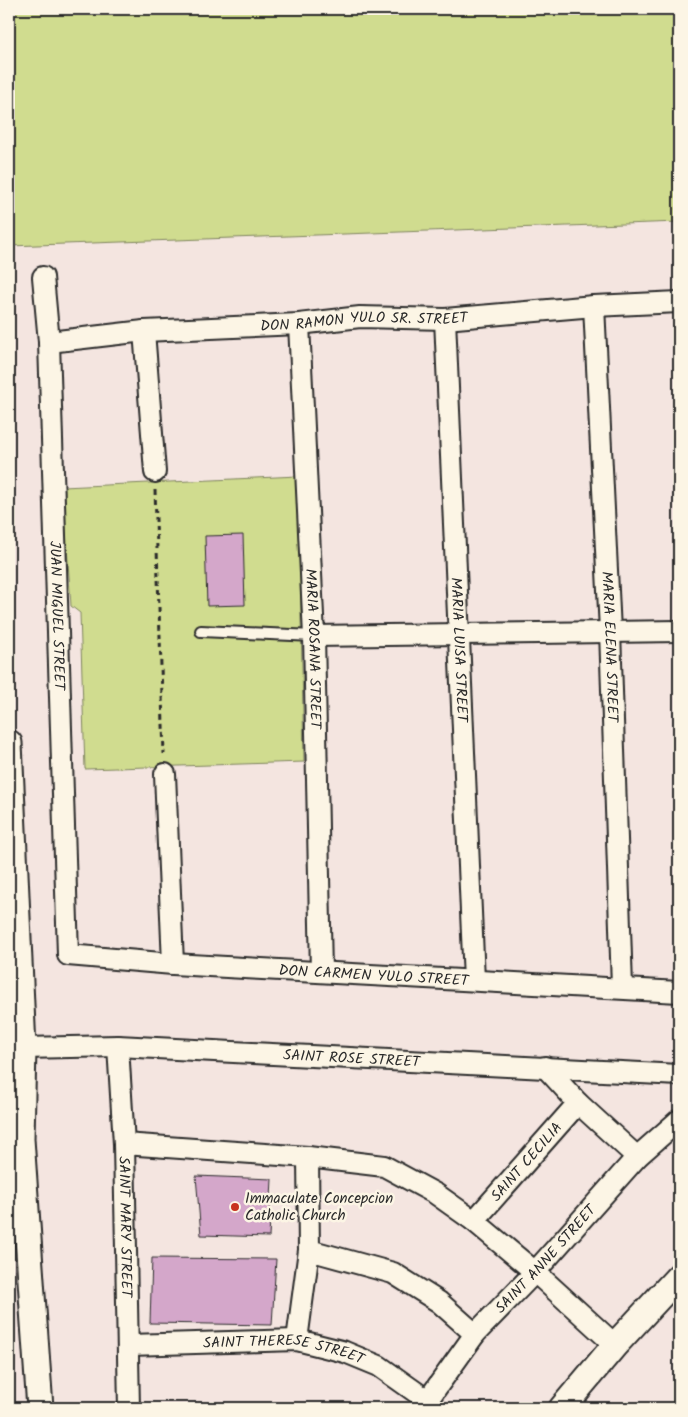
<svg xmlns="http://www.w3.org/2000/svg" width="688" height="1417" viewBox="0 0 688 1417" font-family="Kalam,sans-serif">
	<rect width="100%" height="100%" fill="#f4e5e0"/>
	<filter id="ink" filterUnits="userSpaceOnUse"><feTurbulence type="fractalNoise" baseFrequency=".02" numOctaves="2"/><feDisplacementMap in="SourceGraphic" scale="10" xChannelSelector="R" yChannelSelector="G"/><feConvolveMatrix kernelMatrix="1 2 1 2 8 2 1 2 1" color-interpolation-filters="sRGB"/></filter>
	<g filter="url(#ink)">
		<path fill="#d0dc8f" stroke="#7e845d" d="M9,9H679V222L9,246Z
			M298,476L304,762L85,769L80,613L71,606L63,487Z"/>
		<path fill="#d4a7ca" stroke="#2b2b2b" d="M243,535L245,605L207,606L205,536Z
			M196,1176L272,1179L269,1237L201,1235Z
			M152,1258L276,1259L272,1325L150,1323Z"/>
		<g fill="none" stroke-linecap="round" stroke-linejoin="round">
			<g stroke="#2b2b2b" stroke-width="14">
				<path id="service" d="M201,631L314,636"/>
			</g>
			<g stroke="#2b2b2b" stroke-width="24">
				<g id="minor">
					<path id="s1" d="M43,277L49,342L68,955L173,964L679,992"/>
					<path id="s2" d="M594,306L610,631L622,987"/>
					<path id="s3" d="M445,319L474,980"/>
					<path id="s4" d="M299,324L314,636L321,972"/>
					<path d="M144,331L155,472"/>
					<path id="s5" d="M49,342L144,331L299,324L360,317L445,319L594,306L679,302"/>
					<path d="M314,636L679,631"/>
					<path d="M165,774L173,964"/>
					<path id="s6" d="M118,1046L124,1144L129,1408"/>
					<path id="s7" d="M23,1048L118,1046L679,1075"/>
					<path d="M545,1067L578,1103L637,1157"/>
					<path d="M124,1144L308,1157L384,1166L436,1194L474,1221L535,1272L615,1345"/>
					<path id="s8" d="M474,1221L578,1103"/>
					<path d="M309,1250L393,1273L439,1302L475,1334"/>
					<path d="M297,1340L309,1250L308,1157"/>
					<path id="s9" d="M129,1345L297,1340L345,1352L379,1366L427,1400"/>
					<path id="s10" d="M422,1408L475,1334L535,1272L637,1157L679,1120"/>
				</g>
			</g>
			<g stroke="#2b2b2b" stroke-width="29">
				<path id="tertiary" d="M9,743L23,1048L21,1139L40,1408
					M562,1408L615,1345L679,1276"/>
			</g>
			<path stroke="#2b2b2b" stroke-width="3" stroke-dasharray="5 4" stroke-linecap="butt" d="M155,490L164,754"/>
			<use href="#service" stroke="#fcf5e5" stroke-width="10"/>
			<use href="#minor" stroke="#fcf5e5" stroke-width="20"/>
			<use href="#tertiary" stroke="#fcf5e5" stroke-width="25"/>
		</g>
	</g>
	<circle fill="#c8321e" stroke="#fcf5e5" stroke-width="2" cx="235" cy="1207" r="5"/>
	<g text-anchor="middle" stroke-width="5" stroke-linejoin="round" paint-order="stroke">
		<g font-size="15" fill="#2b2b2b" stroke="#fcf5e5">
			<text dy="5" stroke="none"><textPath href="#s5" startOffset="316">DON RAMON YULO SR. STREET</textPath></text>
			<text dy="5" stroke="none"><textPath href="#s1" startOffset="339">JUAN MIGUEL STREET</textPath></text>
			<text dy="5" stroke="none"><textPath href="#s2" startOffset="341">MARIA ELENA STREET</textPath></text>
			<text dy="5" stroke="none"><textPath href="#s4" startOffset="325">MARIA ROSANA STREET</textPath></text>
			<text dy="5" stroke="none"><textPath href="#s3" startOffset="331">MARIA LUISA STREET</textPath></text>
			<text dy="5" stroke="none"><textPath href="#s1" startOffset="985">DON CARMEN YULO STREET</textPath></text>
			<text dy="5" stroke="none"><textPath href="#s7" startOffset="329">SAINT ROSE STREET</textPath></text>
			<text dy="5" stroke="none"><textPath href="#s8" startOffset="79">SAINT CECILIA</textPath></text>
			<text dy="5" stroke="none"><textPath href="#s6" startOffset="181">SAINT MARY STREET</textPath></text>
			<text dy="5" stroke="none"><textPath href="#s10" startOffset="194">SAINT ANNE STREET</textPath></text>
			<text dy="5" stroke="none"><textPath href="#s9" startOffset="156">SAINT THERESE STREET</textPath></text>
		</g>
		<g font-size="15" fill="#2b2b2b" stroke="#fcf5e5" text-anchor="start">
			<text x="245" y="1203">Immaculate Concepcion<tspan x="245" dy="17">Catholic Church</tspan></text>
		</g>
	</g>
	<rect width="688" height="1417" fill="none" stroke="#fcf5e5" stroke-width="30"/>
	<rect x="15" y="15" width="658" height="1387" fill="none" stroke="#2b2b2b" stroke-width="2" filter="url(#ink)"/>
</svg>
